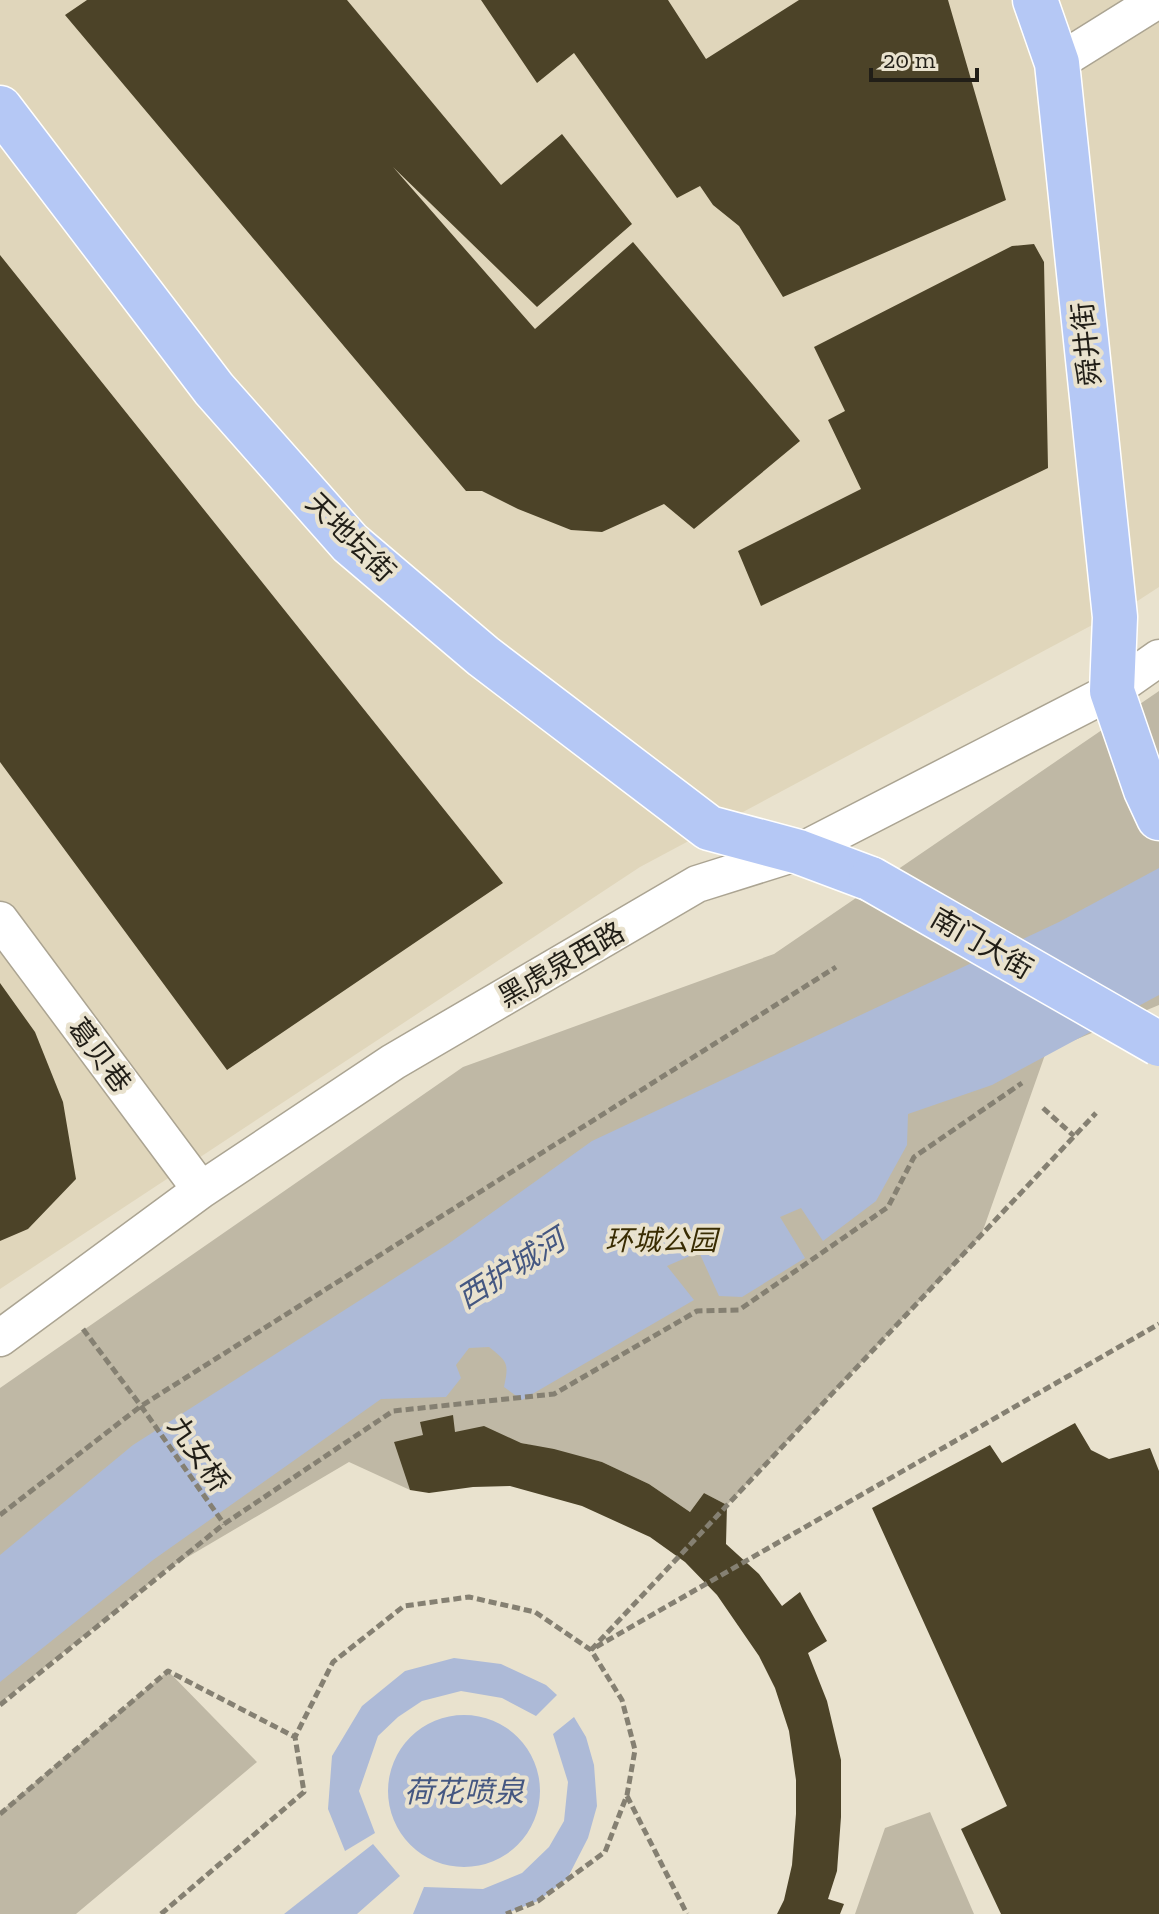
<svg xmlns="http://www.w3.org/2000/svg" width="1159" height="1914" viewBox="0 0 1159 1914" font-family="'Zilla Slab','Noto Sans SC',serif">
	<rect width="100%" height="100%" fill="#e9e2ce"/>
	<path fill="#e0d6bb" d="M0,0H1159V587L1139,600L640,867L0,1289Z"/>
	<path fill="#bfb8a5" d="M1159,691V1005L1046,1052L981,1236L727,1505L704,1493L690,1512L649,1484L602,1462L522,1443L410,1490L349,1462L169,1568L0,1703V1388L463,1067L774,954Z
		M168,1671L257,1762L76,1914H0V1812Z
		M930,1812L974,1914H855L885,1828Z"/>
	<path fill="#adbad7" d="M1159,868V995L992,1085L908,1114L907,1145L876,1201L823,1241L801,1208L780,1217L805,1258L742,1297L719,1296L699,1252L667,1266L694,1300L522,1400L504,1387C509,1363 508,1362 489,1347L469,1348L456,1365L461,1378L446,1397L381,1399L153,1560L0,1682V1555L133,1445L448,1244L592,1141L1059,922Z
		M454,1658L501,1664L546,1685L557,1695L536,1716L502,1698L461,1691L422,1701L398,1717L378,1736L359,1791L375,1833L345,1851L328,1809L332,1756L362,1706L405,1671Z
		M388 1791a76 76 0 1 1 152 0a76 76 0 1 1-152 0Z
		M574,1717L586,1737L594,1765L597,1806L588,1838L567,1879L538,1901L505,1914H413L424,1887L483,1889L522,1873L549,1847L564,1821L568,1782L553,1734Z
		M373,1844L400,1876L357,1914H284Z"/>
	<path fill="#4c4328" d="M87,0H347L501,185L562,134L632,224L537,307L393,167L535,329L633,242L800,441L694,529L664,504L602,532L571,530L518,509L482,491H466L65,15Z
		M481,0H668L706,59L799,0H948L1006,200L783,297L739,226L713,205L700,186L677,198L574,53L537,83Z
		M1034,244L1044,262L1048,468L761,606L738,551L861,489L828,420L845,411L814,347L1012,246Z
		M0,255L503,883L227,1070L0,762Z
		M0,983L35,1032L63,1102L76,1179L28,1229L0,1241Z
		M453,1415L455,1432L484,1426L521,1443L554,1449L602,1462L649,1484L690,1512L704,1493L727,1505L726,1544L759,1574L782,1606L800,1592L827,1641L808,1653L827,1701L841,1760V1817L837,1871L828,1899L844,1904L840,1914H777L784,1900L792,1865L796,1814V1780L789,1731L775,1688L759,1656L717,1595L685,1562L650,1537L582,1506L510,1486L473,1487L429,1493L410,1490L394,1442L423,1435L420,1422Z
		M1075,1423L1091,1450L1109,1459L1150,1448L1159,1471V1914H1001L961,1829L1007,1806L872,1508L990,1445L1002,1463Z"/>
	<g fill="none" stroke-linecap="round" stroke-linejoin="round">
		<g stroke="#aba492" stroke-width="39">
			<path id="minor" d="M1057,63L1158,0
				M0,920L201,1190
				M0,1338L201,1190L393,1062L697,884L799,852L1112,691L1159,658"/>
		</g>
		<g stroke="#fff" stroke-width="47">
			<path id="major" d="M1035,0L1057,63L1115,617L1112,691L1146,790L1159,818
				M0,108L214,389L350,543L483,656L709,828L799,852L871,879"/>
		</g>
		<path stroke="#858072" stroke-width="5" stroke-dasharray="8 4" stroke-linecap="butt" d="M1043,1108L1074,1136
			M83,1329L141,1406L224,1524
			M0,1515L141,1406L836,967
			M596,1647L1159,1324
			M591,1650L1096,1113
			M0,1705L224,1524L393,1411L554,1394L697,1311L739,1310L888,1207L914,1157L1022,1083
			M627,1796L687,1914
			M0,1814L168,1671L295,1737
			M161,1914L304,1792L295,1737L333,1662L404,1606L469,1597L535,1612L591,1650L622,1700L635,1750L627,1795L605,1852L538,1901L506,1914"/>
		<use href="#minor" stroke="#fff" stroke-width="36"/>
		<use href="#major" stroke="#b5c8f5" stroke-width="44"/>
		<g stroke="#fff" stroke-width="47" stroke-linecap="butt">
			<path id="major-bridge" d="M871,879L1159,1044"/>
		</g>
		<use href="#major-bridge" stroke="#b5c8f5" stroke-width="44"/>
	</g>
	<g text-anchor="middle" stroke-width="8" stroke-linejoin="round" paint-order="stroke">
		<g font-size="28" fill="#211e17" stroke="#e9e2ce">
			<text transform="translate(1086 344) rotate(-96)" y="10">舜井街</text>
			<text transform="translate(351 537) rotate(45)" y="10">天地坛街</text>
			<text transform="translate(982 943) rotate(30)" y="10">南门大街</text>
			<text transform="translate(561 964) rotate(-30)" y="10">黑虎泉西路</text>
			<text transform="translate(100 1055) rotate(53)" y="10">葛贝巷</text>
			<text transform="translate(199 1454) rotate(55)" y="10">九女桥</text>
		</g>
		<g font-size="28" font-style="italic" fill="#392c02" stroke="#e9e2ce">
			<text x="661" y="1250">环城公园</text>
		</g>
		<g font-size="30" font-style="italic" fill="#445781" stroke="#e9e2ce">
			<text transform="translate(511 1269) rotate(-32)" y="10">西护城河</text>
			<text x="464" y="1802">荷花喷泉</text>
		</g>
	</g>
	<path d="M871 68v12h106v-12" fill="none" stroke="#211e17" stroke-width="4"/>
	<text x="883" y="68" font-size="24" fill="#211e17" stroke="#e9e2ce" stroke-width="6" paint-order="stroke">20 m</text>
</svg>
